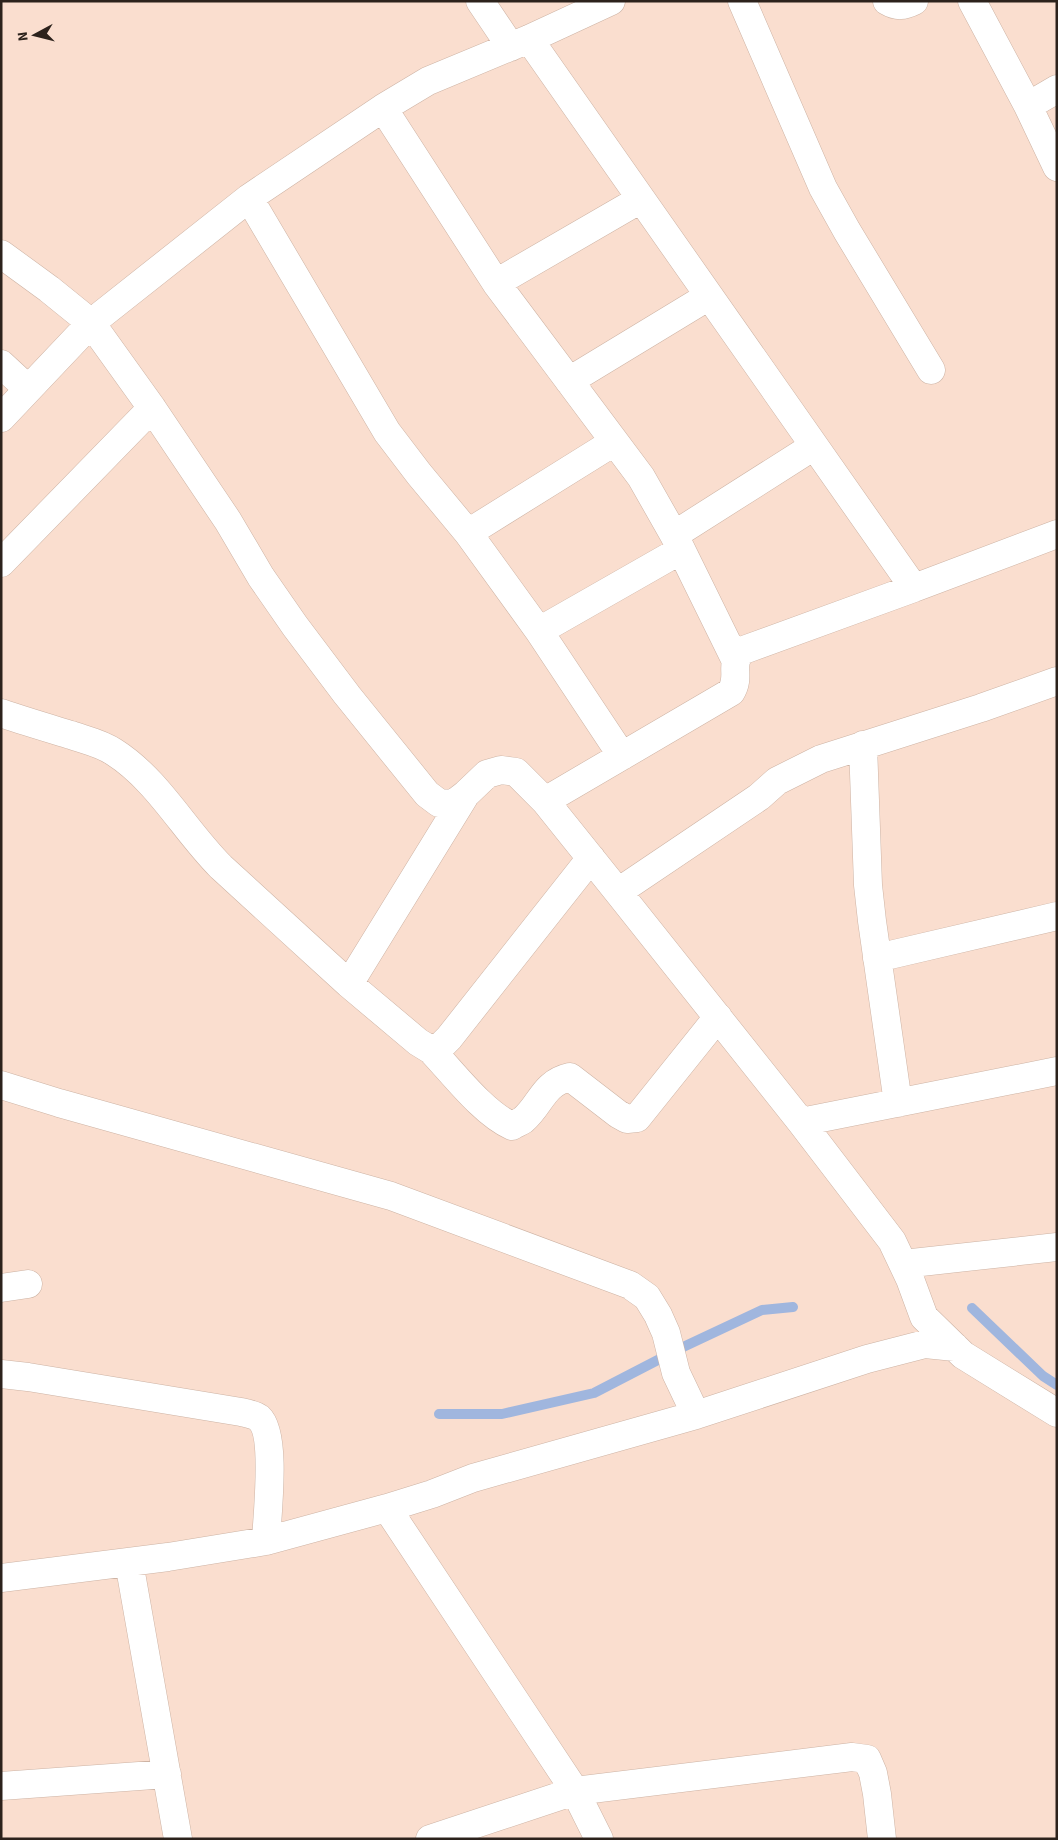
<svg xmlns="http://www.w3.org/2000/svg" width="1058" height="1840" viewBox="0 0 1058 1840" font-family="'Source Sans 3',sans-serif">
	<rect width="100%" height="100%" fill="#fadecf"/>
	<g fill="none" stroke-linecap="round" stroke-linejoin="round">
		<path stroke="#a0b6de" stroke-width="10" d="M972,1308L1043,1376L1057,1385
			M439,1414H502L594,1393L681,1348L762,1310L793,1307"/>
		<g stroke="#cdb3a4" stroke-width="29">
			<path id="minor" d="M480,1L511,47
				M742,1L823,188L847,231L931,370
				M887,1C897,7 904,6 914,1
				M972,1L1028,106L1057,89
				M529,39L914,588L1057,534
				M1028,106L1057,167
				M383,108L496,283L641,477L674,535L735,659
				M249,198L387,432L419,474L468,533L539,631L622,756
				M1,254L49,289L91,323L152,408L228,521L261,577L295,626L347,695L427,794L439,803L453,804L466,794L487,774L501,770L516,772L545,801L618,892L801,1122L892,1241L910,1279L924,1317L963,1355L1057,1413
				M496,283L641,199
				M1,364L28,389
				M569,381L709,296
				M1,418L91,323L249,198L383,108L428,81L529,39L611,1
				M468,533L614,442
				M674,535L814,446
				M1,563L152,408
				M539,631L681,550
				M1,713C24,721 48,728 71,735C85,740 101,743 114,752C158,780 184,830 221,867L349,984L418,1042L431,1050L442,1045L449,1038L591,858
				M863,745L868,885L872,921L898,1103
				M545,801L731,692C741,676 729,666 741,651L914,588
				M618,892L759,797L777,781L821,759L981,708L1057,681
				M877,958L1057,916
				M349,984L466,794
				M431,1050C453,1073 483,1113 512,1126C515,1124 520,1122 523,1120C541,1105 543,1083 570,1077L618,1114L627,1119L637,1118L718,1017
				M1,1085L59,1103L391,1196L630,1285L647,1297L658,1315L666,1333L676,1373L696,1415L867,1359L925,1344L955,1347
				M801,1122L1057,1071
				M903,1264L1057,1247
				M1,1288L28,1284
				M1,1374L28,1377L241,1412C246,1413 255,1415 259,1418C277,1434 267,1516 266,1541
				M387,1508L575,1791L430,1839
				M129,1562L178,1839
				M1,1578L168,1557L266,1541L387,1508L432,1494L473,1478L696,1415
				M1,1786L167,1774
				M599,1839L575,1791L852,1757L867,1759L873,1773L877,1794L882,1839"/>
		</g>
		<use href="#minor" stroke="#fff" stroke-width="28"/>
	</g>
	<rect width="1058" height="1840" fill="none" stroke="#2c221c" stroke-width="5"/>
	<g transform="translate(35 35) rotate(263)" stroke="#fadecf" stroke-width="4" paint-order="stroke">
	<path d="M0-4L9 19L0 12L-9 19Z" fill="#2c221c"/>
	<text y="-8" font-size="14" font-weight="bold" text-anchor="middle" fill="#2c221c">N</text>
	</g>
</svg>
